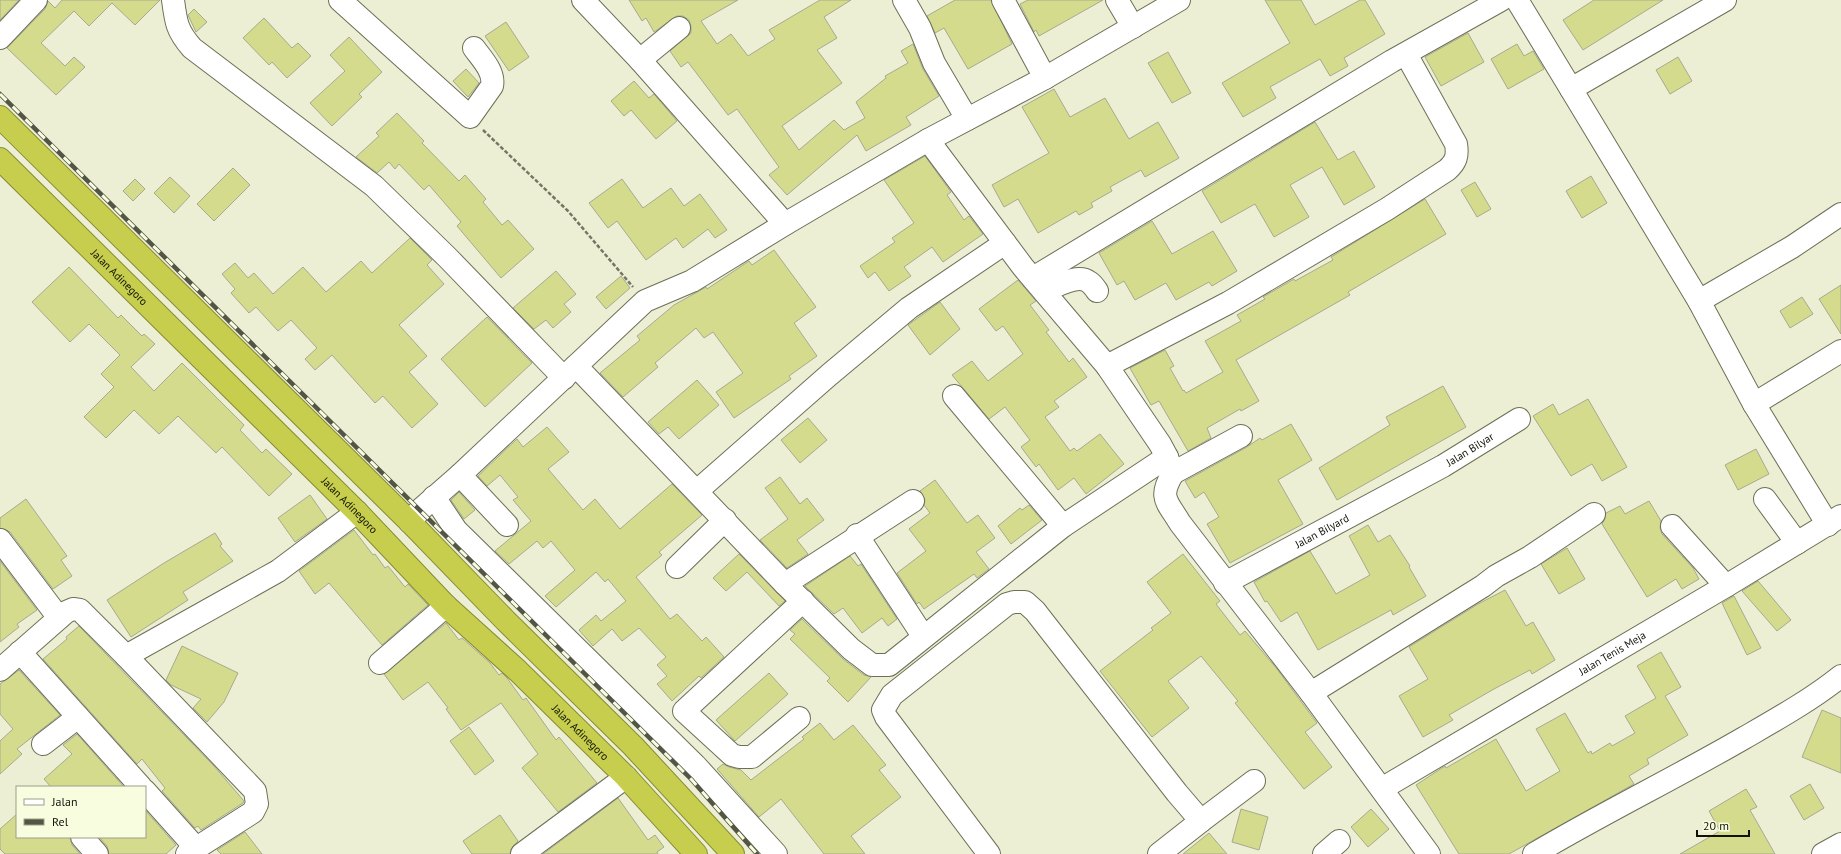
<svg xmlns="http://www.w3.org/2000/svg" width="1841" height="854" viewBox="0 0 1841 854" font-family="'PT Sans',sans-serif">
	<rect width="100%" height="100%" fill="#ecefd3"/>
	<path fill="#d4db8c" stroke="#a7aa90" d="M0,0H19L0,20Z
		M62,0H160L135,25L112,3L89,26L74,11L41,43L65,66L74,57L85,67L56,95L7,48L45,9L48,1L55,8Z
		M629,0H738L701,21L717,44L731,34L748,56L775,39L769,30L820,0H851L824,17L837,38L817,50L842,83L782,126L799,150L834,120L844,130L865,118L856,102L886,78L885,76L908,63L901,51L913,44L923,69L939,96L906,117L911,125L866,151L857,135L787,195L769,175L779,167L737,109L728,115L688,62L681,67L670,51L691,33V26L689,20L683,16H677L654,32L646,18L642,21Z
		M955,0H991L1012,44L968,69L944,28L935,33L927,16Z
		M1028,0H1103L1039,36L1036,30L1034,32L1020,4Z
		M1265,0H1301L1315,25L1360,0H1365L1385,34L1344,58L1348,66L1330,76L1320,59L1270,87L1276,98L1243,117L1222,83L1290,43Z
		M1594,0H1663L1583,50L1563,20Z
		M194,9L207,22L196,32L188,15Z
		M264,18L292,48L298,43L311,56L287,78L272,62L269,65L243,38Z
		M506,22L529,57L509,71L485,36Z
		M1468,33L1484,62L1441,86L1425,57Z
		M349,37L382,72L359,94L362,97L332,126L310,103L345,71L330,55Z
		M1517,44L1524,56L1533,51L1544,69L1508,89L1491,59Z
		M1168,52L1191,93L1172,103L1148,63Z
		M1678,57L1692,81L1670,94L1656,70Z
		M466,69L479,83L468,97L453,81Z
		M634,81L649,98L654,94L677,121L656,139L631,110L624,116L611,101Z
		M1054,89L1070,117L1105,98L1129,139L1158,122L1179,158L1145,177L1141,170L1110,187L1112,191L1091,203L1093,207L1079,215L1076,211L1038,233L1018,199L1004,207L992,185L1049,153L1022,107Z
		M397,113L424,141L422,143L459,181L465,175L486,199L483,202L502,225L508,220L534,249L501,278L457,226L461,222L429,185L424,190L399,164L395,169L389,162L377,173L356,157L379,136L376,133Z
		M1315,122L1338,160L1354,151L1375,187L1344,205L1322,167L1290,185L1309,217L1274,237L1255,204L1221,223L1202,191Z
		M925,156L951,192L947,195L964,220L969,216L983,234L943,262L932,247L904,267L911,276L889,291L875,272L868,278L860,266L895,242L892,238L914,223L884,180Z
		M233,168L250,185L214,221L197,204Z
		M1591,176L1607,203L1582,218L1566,191Z
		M170,177L190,196L174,213L154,193Z
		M135,179L145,189L133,201L123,191Z
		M622,179L643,208L671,188L684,206L700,194L727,230L715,238L708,229L683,248L676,238L646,260L617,221L608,228L589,203Z
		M1475,182L1491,209L1477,217L1461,190Z
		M1425,199L1446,234L1348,292L1350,295L1236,360L1259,401L1241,411L1240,409L1207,428L1211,438L1188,451L1159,401L1151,405L1130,368L1165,350L1174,366L1170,368L1183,391L1184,390L1186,393L1223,372L1205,341L1241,321L1237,315L1265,299L1263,297L1294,279L1295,281L1333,260L1331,257Z
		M1152,221L1172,254L1213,231L1237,271L1212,286L1209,282L1176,300L1166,283L1135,300L1124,281L1117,285L1099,253Z
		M410,238L432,260L427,265L444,284L399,325L427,356L409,372L438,404L412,428L383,396L375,403L332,355L315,370L305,359L317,348L291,320L278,331L256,307L249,313L231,293L235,289L222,274L235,263L248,278L254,273L273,294L303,267L326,292L361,261L372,273Z
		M774,250L816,307L794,323L817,356L789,376L791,379L734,418L716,392L743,373L713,332L704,338L696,328L655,363L658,367L623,397L600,373L640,340L637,336L674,305L706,287L707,289L749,261L752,265Z
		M69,267L118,318L121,315L142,336L144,334L155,344L131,367L154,391L182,363L244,425L240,430L262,453L266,449L292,474L269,496L222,447L216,453L178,416L159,434L134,410L106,438L84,417L114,387L101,374L120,355L89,324L70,342L32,302Z
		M556,271L576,294L564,304L571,312L553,328L546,320L534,329L513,308Z
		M621,276L630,288L606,309L596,297Z
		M1018,280L1036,301L1030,305L1049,330L1046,332L1069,362L1073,358L1087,377L1054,401L1059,407L1045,417L1070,451L1074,448L1077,451L1100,434L1124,464L1086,494L1074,478L1058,490L1039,464L1036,467L1021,447L1030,440L1005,407L989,419L952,375L972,361L988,381L1023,354L1003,326L996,331L979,309Z
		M1841,285V334L1819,299Z
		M1802,297L1813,314L1790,328L1780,311Z
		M940,302L960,329L930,355L908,325Z
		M487,317L532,363L485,407L441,359Z
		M697,380L719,405L679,439L668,427L659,434L648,422Z
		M1443,386L1466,427L1337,500L1319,468L1390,425L1386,417Z
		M1588,399L1627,467L1602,481L1592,464L1571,476L1533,416L1553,404L1559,415Z
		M808,418L827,440L800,463L781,440Z
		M1291,424L1312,460L1278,480L1303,524L1230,563L1207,524L1219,517L1204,492L1195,498L1185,481L1247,447L1260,438L1262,440Z
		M547,427L569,452L548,469L583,510L595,499L620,529L672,484L702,515L659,552L662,555L636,577L670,619L677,614L702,641L706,637L724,657L701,678L699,676L672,701L657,684L667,676L657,665L666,657L639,628L622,641L612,629L593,646L579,630L596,615L601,621L626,601L608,579L605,582L596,572L556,607L545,596L575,570L551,541L543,548L537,541L509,564L495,551L531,521L513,500L518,497L500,475L487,486L478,476L517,439L523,447Z
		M1756,449L1769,474L1738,490L1725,465Z
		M780,477L800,504L807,498L824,520L797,540L808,554L787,568L760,540L788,519L765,488Z
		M935,480L967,523L978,515L995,538L976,552L989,569L977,578L974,574L924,609L919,602L917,604L897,573L926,551L909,529L930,513L924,505L925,500L920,491Z
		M459,492L475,510L464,519L451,500Z
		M310,495L327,519L295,542L278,518Z
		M26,499L67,556L61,560L72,576L53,589L10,532L0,528V518Z
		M1649,501L1661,521L1660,528L1662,534L1693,568L1699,579L1682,589L1676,579L1647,597L1602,524L1605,519L1606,513L1620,506L1625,514Z
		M1029,505L1042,520L1011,544L998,526L1020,508L1022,510Z
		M1368,525L1378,542L1390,535L1410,566L1409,567L1426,596L1393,615L1391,610L1318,650L1297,612L1281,622L1267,601L1265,602L1254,582L1310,551L1336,594L1370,575L1349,536Z
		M354,530L373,555L375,554L385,568L388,566L405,587L408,584L428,605L382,645L329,583L315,594L299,571Z
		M215,533L222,544L220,546L233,561L183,592L188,600L131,637L107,600L164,563Z
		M1567,548L1585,579L1559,594L1541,564Z
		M739,554L785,601L779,606L747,572L726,591L713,578Z
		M1183,554L1220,601L1216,604L1240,635L1245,631L1277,669L1317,723L1305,732L1332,767L1304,789L1235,703L1238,701L1201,656L1168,681L1189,708L1152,737L1100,671L1153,630L1151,628L1171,613L1147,582Z
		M850,556L858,566L861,564L897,619L888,626L882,618L862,633L843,608L834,614L805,586Z
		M0,561L37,610L17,624L19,627L0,642Z
		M1758,581L1791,620L1777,631L1742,591Z
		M1505,590L1526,626L1533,622L1555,660L1532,674L1530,670L1494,689L1449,715L1453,720L1423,737L1399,696L1428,679L1409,647L1478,604Z
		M1734,596L1761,648L1747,655L1722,603Z
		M802,619L843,659L864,675L871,677L848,702L827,681L830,678L790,639L795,634L790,630Z
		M446,623L459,640L462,638L490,663L499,675L502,673L507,678L523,700L526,698L556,740L559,737L597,783L558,812L522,768L538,754L501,703L461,730L446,709L448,708L428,682L403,700L384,674Z
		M79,626L214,766L244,801L243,803L201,830L198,826L195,828L162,791L165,788L142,759L137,764L43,659L67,639L66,637Z
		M182,646L238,673L224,702L207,722L193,708L201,699L171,685L166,680Z
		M1661,652L1681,687L1665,696L1688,735L1647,759L1649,764L1629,776L1634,784L1509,854H1459L1416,785L1445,766L1446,768L1496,739L1526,791L1560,771L1536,729L1565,713L1588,753L1591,751L1592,754L1610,743L1612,746L1635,733L1625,716L1656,698L1637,666Z
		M19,670L60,715L17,749L22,754L0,774V741L13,729L0,714V684Z
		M769,673L788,694L735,741L716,720Z
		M1822,710L1841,718V773L1802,757Z
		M820,723L834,740L853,725L886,765L879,770L901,797L851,836L865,854H824L781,799L759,817L717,769L723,764L729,767L741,770L751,780L804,739L802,737Z
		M469,727L494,761L475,775L450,741Z
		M77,734L124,787H51L44,779L72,754L63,745Z
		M1810,784L1824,808L1804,820L1790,796Z
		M1746,789L1757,807L1750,810L1775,854H1680L1720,831L1709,811Z
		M618,798L648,840L655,835L664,847L657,852L658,854H543Z
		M1241,809L1268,817L1259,850L1232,842Z
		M1371,809L1389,829L1368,847L1351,827Z
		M145,810L176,845L166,854H109L107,846L99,837H145Z
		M17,814V837H70L72,845L80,854H5L0,849V829Z
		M500,815L518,841L511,849L510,854H472L463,841Z
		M245,832L262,854H221L217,850Z
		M1209,833L1227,854H1183Z"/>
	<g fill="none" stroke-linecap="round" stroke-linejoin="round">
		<g stroke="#6d7057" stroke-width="24">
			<g id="minor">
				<path d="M173,0C176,23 177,31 192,48L374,186L448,258L564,378"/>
				<path d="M340,0L470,117L492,86C495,72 482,59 474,48"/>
				<path d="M583,0L640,60L785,224"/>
				<path d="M904,0L920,28L934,63L967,119"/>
				<path d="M1003,0L1045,78"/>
				<path d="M1117,0L1133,27"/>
				<path d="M1517,0L1571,89L1725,0"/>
				<path d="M0,38L36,0"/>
				<path d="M640,60L679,28"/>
				<path d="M1571,89L1699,301"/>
				<path d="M1033,278L1392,61L1501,0"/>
				<path d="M1044,291C1056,287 1077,273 1089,282C1092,284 1095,288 1097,291"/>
				<path d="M576,366L785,584L851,649L872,665H889L1063,526L1167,457L1160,444L1107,366L1023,267L928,140"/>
				<path d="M1107,366L1228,303L1387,209L1447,170C1456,162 1458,156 1456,144L1406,54"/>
				<path d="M954,396L1063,526"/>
				<path d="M1754,404L1841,351"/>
				<path d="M1167,457L1173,473C1158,498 1167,501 1180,523L1311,693L1429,854"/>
				<path d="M1173,473L1241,436"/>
				<path d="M460,475L507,525"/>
				<path d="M697,491L829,375L909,308L1005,243"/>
				<path d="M434,497L456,530L695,765L776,854"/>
				<path d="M1765,499L1797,543"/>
				<path d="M410,522L420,510L460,475L645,301L692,281L785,224L928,140L1045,78L1179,0"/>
				<path d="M1828,525L1754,404L1699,301L1792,247L1841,214"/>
				<path d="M1672,526L1726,586"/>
				<path d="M857,535L923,636"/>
				<path d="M0,540L59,618"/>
				<path d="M677,567L725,520"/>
				<path id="s1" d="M1225,583L1443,466L1519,419"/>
				<path d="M785,584L913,501"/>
				<path d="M20,652L141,787"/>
				<path d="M380,663L446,606"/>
				<path d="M0,670L66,612L73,609L80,610L126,656"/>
				<path d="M1311,693L1483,586L1496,576L1530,557L1594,514"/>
				<path d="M799,718L752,757H739L732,755L684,711L803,601"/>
				<path d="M43,744L78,717"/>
				<path id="s2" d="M1383,788L1726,586L1841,516"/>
				<path d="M145,791L196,848"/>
				<path d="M1201,821L1254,781"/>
				<path d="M82,837L97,854"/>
				<path d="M187,854L253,812L257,804L255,791L126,656L278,571L357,512"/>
				<path d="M522,854L626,777"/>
				<path d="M989,854L886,717L883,710L892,695L1007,604L1014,602H1025L1035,611L1177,793L1201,821L1159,854"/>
				<path d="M1324,854L1339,841"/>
				<path d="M1534,854C1603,813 1675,778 1744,738C1777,719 1811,700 1841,676"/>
				<path d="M1823,854L1841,844"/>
			</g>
		</g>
		<g stroke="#878c35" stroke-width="24">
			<g id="highway">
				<path d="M0,117L410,522L506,621L633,746L733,854"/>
				<path id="s3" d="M0,159L357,512L446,606L518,671L626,777L696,854"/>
			</g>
		</g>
		<path stroke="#747664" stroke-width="2.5" stroke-dasharray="4 2" stroke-linecap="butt" d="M483,130L568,211L633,287"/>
		<use href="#minor" stroke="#fff" stroke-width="22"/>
		<use href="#highway" stroke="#c7ce4e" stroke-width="22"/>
		<g stroke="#535545" stroke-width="4.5">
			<path id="rail" d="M0,94L691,779L757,854"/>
		</g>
		<use href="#rail" stroke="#f9fde0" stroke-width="3" stroke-dasharray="9" stroke-linecap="butt"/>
	</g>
	<g text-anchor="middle" stroke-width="4" stroke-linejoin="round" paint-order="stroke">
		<g font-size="11" fill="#101107" stroke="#f9fde0">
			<text dy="4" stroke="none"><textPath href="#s3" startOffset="168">Jalan Adinegoro</textPath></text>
			<text dy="4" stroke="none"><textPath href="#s1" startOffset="279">Jalan Bilyar</textPath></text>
			<text dy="4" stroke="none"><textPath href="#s3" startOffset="492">Jalan Adinegoro</textPath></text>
			<text dy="4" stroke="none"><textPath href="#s1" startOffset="110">Jalan Bilyard</textPath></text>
			<text dy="4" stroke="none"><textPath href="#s2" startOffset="266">Jalan Tenis Meja</textPath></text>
			<text dy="4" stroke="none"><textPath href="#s3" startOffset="816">Jalan Adinegoro</textPath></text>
		</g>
	</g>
	<rect x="16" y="786" width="130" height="52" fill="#f9fde0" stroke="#9c9f89"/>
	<rect x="24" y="799" width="20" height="6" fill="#ffffff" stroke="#9c9f89"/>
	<text x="52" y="806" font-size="12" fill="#101107">Jalan</text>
	<rect x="24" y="819" width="20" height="6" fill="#535545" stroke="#9c9f89"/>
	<text x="52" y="826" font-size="12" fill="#101107">Rel</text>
	<path d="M1697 830v6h52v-6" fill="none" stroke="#101107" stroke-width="2"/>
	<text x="1703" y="830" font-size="12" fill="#101107" stroke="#f9fde0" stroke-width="3" paint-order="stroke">20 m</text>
</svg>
